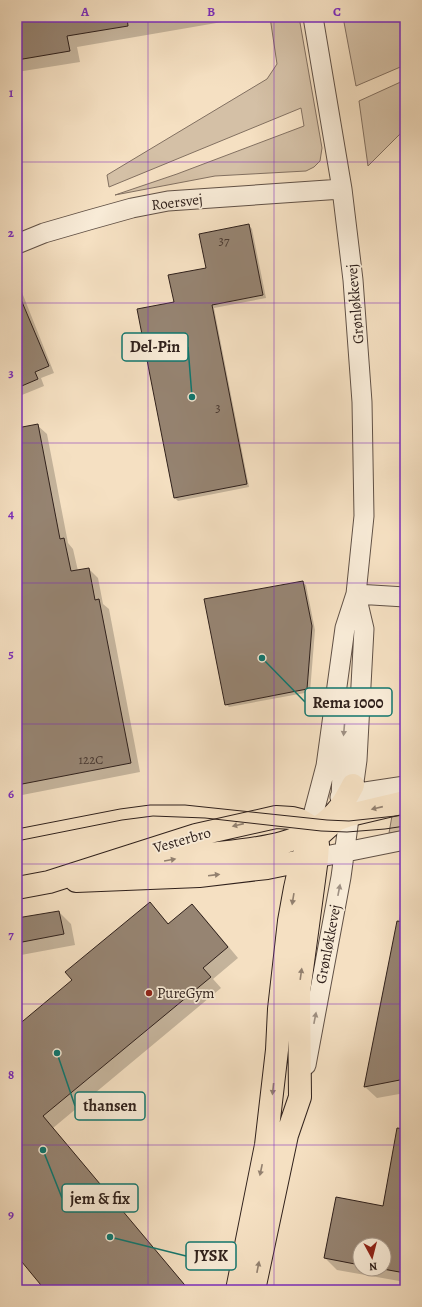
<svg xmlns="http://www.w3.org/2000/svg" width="422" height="1307" viewBox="0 0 422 1307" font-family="Alegreya,serif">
	<rect width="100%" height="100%" fill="#f5e0c2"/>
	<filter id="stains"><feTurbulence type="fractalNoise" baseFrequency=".005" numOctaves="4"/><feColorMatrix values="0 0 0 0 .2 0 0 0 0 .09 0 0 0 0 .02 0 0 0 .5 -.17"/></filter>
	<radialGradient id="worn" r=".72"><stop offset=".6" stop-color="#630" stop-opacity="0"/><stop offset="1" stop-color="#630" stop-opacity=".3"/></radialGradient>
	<path fill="#d4c0a6" stroke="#827061" d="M270,17H299L322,148L320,161L314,167L306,171L215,176L115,195L177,174L304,126L301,108L109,187L107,175L267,79L277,64Z
		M343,17H405V65L356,86Z
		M405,80V129L368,166L359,101Z
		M405,808V831L389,833L393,810Z"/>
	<path fill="#0003" fill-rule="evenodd" d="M44,17H227L228,21L77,47L80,62L17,72V22Z
		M249,225L252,229L266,298L214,308L249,487L178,501L175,498V303Z
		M17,286L21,290L54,373L41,378L44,386L17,397Z
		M37,425L47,434L68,543L73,549L78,571L89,569L98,578L103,604L109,609L140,772L17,796V429Z
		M302,582L306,585L315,630L310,692L229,707L226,704Z
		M405,889V1093L377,1098L365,1087Z
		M150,903L169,924L192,905L203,916L238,958L213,979L221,988L53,1128L189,1290H47L23,1262L17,1267V1028L74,980Z
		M59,912L71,924L75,945L21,955L22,959L17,960V920Z
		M405,1134V1282L337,1270L325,1258L383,1207ZM360,1245H384V1269H360Z"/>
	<path fill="#968472" stroke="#30211c" d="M38,17H127L128,26L67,36L70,51L17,60V21Z
		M249,224L263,295L212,305L247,484L174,498L137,309L174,302L168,275L206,268L199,234Z
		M17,290L49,366L35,372L38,379L17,388Z
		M38,424L60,539L64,538L71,571L89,568L95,600L99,599L131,763L17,785V428Z
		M303,581L312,626L307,689L225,705L204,599Z
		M150,902L168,924L192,904L228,947L203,968L211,977L43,1116L189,1290H45L17,1256V1026L72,980L65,972Z
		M59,911L64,934L17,943V918Z
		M397,921L405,922V1079L364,1087Z
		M397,1128L405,1129V1273L383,1269H384V1245H360V1265L324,1258L336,1197L383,1206Z"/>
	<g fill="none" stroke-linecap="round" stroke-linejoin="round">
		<g stroke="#615146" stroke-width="21">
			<path id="minor" d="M313,17L342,189L353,280L362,402L364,516L356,594L345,628L326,766L301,861L405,840
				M17,244L44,233L89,220L132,208L168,201L342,189
				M356,594L405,597
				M340,797L352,794L405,786
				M341,801L343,741L346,706
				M306,1065L341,877L357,760L364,629L356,595"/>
		</g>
		<g stroke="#30211c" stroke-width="24">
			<path id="major" d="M133,867C156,863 179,858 202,855C247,849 301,849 335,813C343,805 348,795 353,785
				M76,881L199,876L267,868L301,861
				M17,888L49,882L196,835L276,817L292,818L300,820L310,826L317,837L318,845L317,858L299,992L300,1097L287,1135L254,1290
				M237,1290L266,1145L277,1050L279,1009L289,921L295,888L301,861L317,837L336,820L350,815L405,802"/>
		</g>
		<use href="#minor" stroke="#f8ebd7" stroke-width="19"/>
		<use href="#major" stroke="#f5e0c2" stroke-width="22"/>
		<path stroke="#30211c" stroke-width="1" d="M17,829L120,809L150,805H185L327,820L349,821L405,815
			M17,841L122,820L153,816L205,818L321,831L347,832L385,829L405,826"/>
	</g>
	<defs><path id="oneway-solid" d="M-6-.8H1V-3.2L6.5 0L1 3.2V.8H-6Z"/></defs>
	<g fill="#9e9083">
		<use href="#oneway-solid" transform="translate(344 730) rotate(95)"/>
		<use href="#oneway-solid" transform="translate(339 890) rotate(-79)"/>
		<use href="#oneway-solid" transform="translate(315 1018) rotate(-79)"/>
	</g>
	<g fill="#92806f">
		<use href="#oneway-solid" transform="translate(377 808) rotate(167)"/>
		<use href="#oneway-solid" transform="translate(238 825) rotate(167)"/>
		<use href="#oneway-solid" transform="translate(170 860) rotate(-10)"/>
		<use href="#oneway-solid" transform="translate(214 875) rotate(-7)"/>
		<use href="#oneway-solid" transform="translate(293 899) rotate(99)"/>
		<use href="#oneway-solid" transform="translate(301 974) rotate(-82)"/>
		<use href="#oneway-solid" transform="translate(273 1089) rotate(96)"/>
		<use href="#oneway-solid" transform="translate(261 1170) rotate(102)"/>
		<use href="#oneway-solid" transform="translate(258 1267) rotate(-79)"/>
	</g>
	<path fill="none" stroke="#7b2cbf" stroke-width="1" stroke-opacity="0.55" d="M148,17V1290M274,17V1290M17,162H405M17,303H405M17,443H405M17,583H405M17,724H405M17,864H405M17,1004H405M17,1145H405"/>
	<circle fill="#8f2418" stroke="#f8ebd7" stroke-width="1.5" cx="149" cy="993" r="4"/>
	<g text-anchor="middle" stroke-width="3.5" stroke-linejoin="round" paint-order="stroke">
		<g font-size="13" fill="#4a3a32">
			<text x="224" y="245">37</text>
			<text x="218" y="412">3</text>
			<text x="91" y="764">122C</text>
		</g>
		<g font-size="15" fill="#30211c" stroke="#f8ebd7">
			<text transform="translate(177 202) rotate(-7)" y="5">Roersvej</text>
			<text transform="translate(355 304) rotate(-95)" y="5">Grønløkkevej</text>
			<text transform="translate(182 840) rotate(-16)" y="5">Vesterbro</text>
			<text transform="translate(328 944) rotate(-79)" y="5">Grønløkkevej</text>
		</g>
		<g font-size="15" fill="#30211c" stroke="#f8ebd7" text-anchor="start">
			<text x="157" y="998">PureGym</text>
		</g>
	</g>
	<path fill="none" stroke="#0f766e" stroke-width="1.5" d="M192 397L188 347M262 658L305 702M57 1053L75 1106M43 1150L62 1198M110 1237L186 1256"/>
	<g fill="#0f766e" stroke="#f8ebd7" stroke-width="1.5">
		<circle cx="192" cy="397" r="4"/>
		<circle cx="262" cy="658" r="4"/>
		<circle cx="57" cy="1053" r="4"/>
		<circle cx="43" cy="1150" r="4"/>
		<circle cx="110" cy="1237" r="4"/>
	</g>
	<g fill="#f8ebd7" stroke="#0f766e" stroke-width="1.5">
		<rect x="122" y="333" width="66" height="28" rx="4"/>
		<rect x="305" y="688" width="87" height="28" rx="4"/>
		<rect x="75" y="1092" width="70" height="28" rx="4"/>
		<rect x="62" y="1184" width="76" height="28" rx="4"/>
		<rect x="186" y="1242" width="50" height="28" rx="4"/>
	</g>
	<g font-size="16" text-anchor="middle" font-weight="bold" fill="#30211c">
		<text x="155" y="352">Del-Pin</text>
		<text x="348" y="708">Rema 1000</text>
		<text x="110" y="1111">thansen</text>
		<text x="100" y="1204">jem &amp; fix</text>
		<text x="211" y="1261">JYSK</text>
	</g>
	<rect width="422" height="1307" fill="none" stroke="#f5e0c2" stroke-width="44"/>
	<g transform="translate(372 1257) rotate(173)"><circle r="19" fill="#f8ebd7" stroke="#a89a8c"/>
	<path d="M0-3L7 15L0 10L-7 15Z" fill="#8f2418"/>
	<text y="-6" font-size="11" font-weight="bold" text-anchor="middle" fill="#30211c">N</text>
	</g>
	<rect x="22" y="22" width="378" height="1263" fill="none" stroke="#7b2cbf" stroke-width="1.5"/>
	<g font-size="13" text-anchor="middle" font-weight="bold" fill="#7b2cbf">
		<text x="85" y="16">A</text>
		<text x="211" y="16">B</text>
		<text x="337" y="16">C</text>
		<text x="11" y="97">1</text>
		<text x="11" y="237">2</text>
		<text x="11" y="377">3</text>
		<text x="11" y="518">4</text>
		<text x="11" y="658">5</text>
		<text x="11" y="798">6</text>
		<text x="11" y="939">7</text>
		<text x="11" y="1079">8</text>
		<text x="11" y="1219">9</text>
	</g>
	<rect width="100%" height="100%" filter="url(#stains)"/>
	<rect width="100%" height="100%" fill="url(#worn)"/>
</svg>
